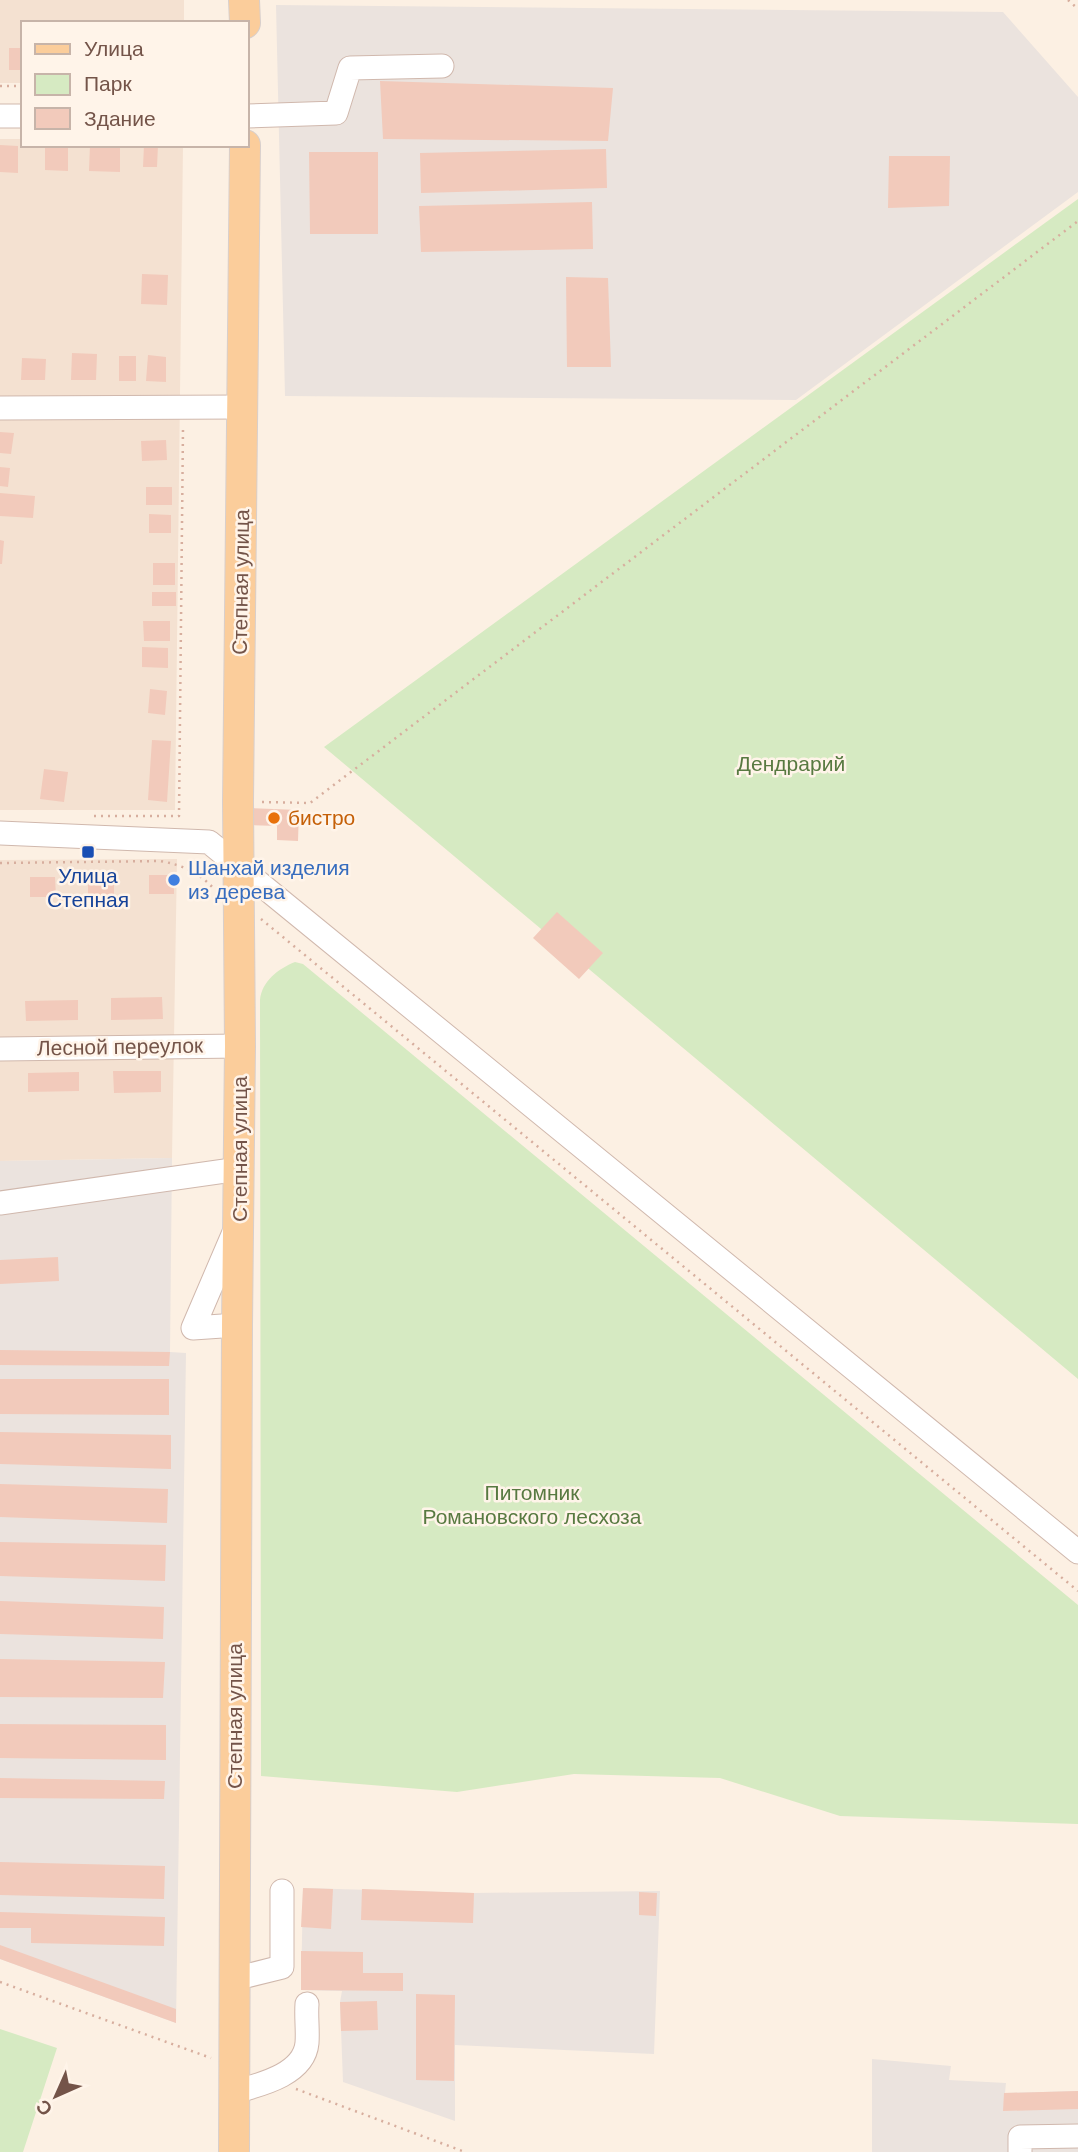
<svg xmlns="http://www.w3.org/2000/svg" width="1078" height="2152" viewBox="0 0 1078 2152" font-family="Arial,sans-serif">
	<rect width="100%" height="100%" fill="#fcf0e3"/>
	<path fill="#f4e1d1" d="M0,0H184V23H23V83H0Z
		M0,139H23V145H183L175,810H0Z
		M177,859L172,1158L0,1161V860Z"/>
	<path fill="#ebe3de" d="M276,5L1003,12L1078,97V192L796,400L285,396Z
		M172,1158L170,1352L186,1353L176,2023L0,1959V1161Z
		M303,1888L474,1893L660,1891L654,2054L455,2045V2121L343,2082L340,2002L342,1991L301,1990Z
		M872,2059L951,2066L949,2080L1006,2083L1005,2093L1078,2091V2152H872Z"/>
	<path fill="#d6eac2" d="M1078,199V1379L324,747Z
		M295,962L303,964L1078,1605V1824L840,1816L720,1778L574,1774L457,1792L261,1776L260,1000C262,981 278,969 295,962Z
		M0,2029L57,2048L23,2152H0Z"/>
	<path fill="#f2cabb" d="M9,48H23V70H9Z
		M380,81L613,88L608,141L383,139Z
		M0,145L18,146V173L0,172Z
		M45,145H68V171L45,170Z
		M90,145L120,146V172L89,171Z
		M144,145H158L157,167H143Z
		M606,149L607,188L421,193L420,153Z
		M309,152H378V234H310Z
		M889,156H950L949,206L888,208Z
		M592,202L593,249L421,252L419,206Z
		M142,274L168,275L167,305L141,304Z
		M566,277L608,278L611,367H567Z
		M72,353L97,354L96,380H71Z
		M148,355L166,357V382L146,381Z
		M119,356H136V381H119Z
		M22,358L46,359L45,380H21Z
		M0,432L14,433L11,454L0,453Z
		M166,440L167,460L142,461L141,441Z
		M0,467L10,468L8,487L0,486Z
		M146,487H172V505H146Z
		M0,493L35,496L33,518L0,516Z
		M149,514L171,515V533H149Z
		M0,540L4,541L2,564H0Z
		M153,563H175V585H153Z
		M152,592H176V606H152Z
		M143,621H170V641H144Z
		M142,647L168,648V668L142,667Z
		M150,689L167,691L165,715L148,713Z
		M152,740L171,741L167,802L148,800Z
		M44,769L68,772L64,802L40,799Z
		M249,808L299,810L298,841L277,840V826L249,825Z
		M149,875H174V894H149Z
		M88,876H114V896H88Z
		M30,877H55L56,897H30Z
		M557,912L603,953L579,979L533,938Z
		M162,997L163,1019L111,1020V998Z
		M78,1000V1020L26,1021L25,1001Z
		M113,1071H161V1092L114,1093Z
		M79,1072V1091L28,1092V1073Z
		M58,1257L59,1281L0,1284V1260Z
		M0,1350L170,1352L169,1366L0,1365Z
		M0,1379H169V1415L0,1414Z
		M0,1432L171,1435V1469L0,1464Z
		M0,1484L168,1489L167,1523L0,1517Z
		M0,1542L166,1545L165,1581L0,1576Z
		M0,1601L164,1607L163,1639L0,1634Z
		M0,1659L165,1662L163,1698L0,1697Z
		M0,1724L166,1725V1760L0,1758Z
		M0,1778L165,1781L164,1799L0,1798Z
		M0,1862L165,1866L164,1899L0,1895Z
		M303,1888L333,1889L331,1929L301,1927Z
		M362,1889L474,1893L473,1923L361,1920Z
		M639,1892L657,1893L656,1916L639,1915Z
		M0,1912L165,1917L164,1946L31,1943V1928H0Z
		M0,1945L176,2009V2023L0,1959Z
		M301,1951L363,1952V1973H403V1991L301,1990Z
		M416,1994L455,1995L454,2081L416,2080Z
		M377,2001L378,2030L341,2031L340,2002Z
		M1078,2091V2109L1003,2111L1004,2093Z"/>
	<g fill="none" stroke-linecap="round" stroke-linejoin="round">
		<g stroke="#d0b8ad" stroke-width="25">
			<path id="minor" d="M0,116H23
				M247,116L336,113L350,68L442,66
				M0,408L243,407
				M0,833L209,842L1078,1552
				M0,1049L240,1046
				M0,1203L239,1169
				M235,1230L193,1328L237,1325
				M234,1979L282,1967V1891
				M234,2092C259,2085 304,2075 307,2043C308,2030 306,2017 307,2004
				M1020,2152V2137L1078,2136"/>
		</g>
		<g stroke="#d8cfcc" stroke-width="32">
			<path id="major" d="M244,0L245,23
				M234,2152L237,1325L240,1046L238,802L245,145"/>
		</g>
		<path stroke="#d7ae9e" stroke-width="2.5" stroke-dasharray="2 5" stroke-linecap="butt" d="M1068,0L1078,9
			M0,86H23
			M262,802L310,803L1078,221
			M94,816H179L183,428
			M0,863L160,861C183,865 200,873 215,890
			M261,919L1078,1591
			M0,1982L211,2058
			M296,2089L465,2152"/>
		<use href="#minor" stroke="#fff" stroke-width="23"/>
		<use href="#major" stroke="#fbcd9b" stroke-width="30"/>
	</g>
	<circle fill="#e8710a" stroke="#fff4e9" stroke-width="2.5" cx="274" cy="818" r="7"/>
	<rect fill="#1a4fb4" stroke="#fff4e9" stroke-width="2.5" x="81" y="845" width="14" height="14" rx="3.5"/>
	<circle fill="#3f7fe0" stroke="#fff4e9" stroke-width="2.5" cx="174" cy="880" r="7"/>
	<g text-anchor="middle" stroke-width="5" stroke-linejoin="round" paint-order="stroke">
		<g font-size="21" fill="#745449" stroke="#fff4e9">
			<text transform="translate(241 582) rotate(-89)" y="7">Степная улица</text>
			<text transform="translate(120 1047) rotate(-1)" y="7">Лесной переулок</text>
			<text transform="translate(240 1149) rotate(-90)" y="7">Степная улица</text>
			<text transform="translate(235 1716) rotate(-90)" y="7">Степная улица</text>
		</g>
		<g font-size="21" fill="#587a41" stroke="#fff4e9">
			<text x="791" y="771">Дендрарий</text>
			<text x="532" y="1500">Питомник<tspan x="532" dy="24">Романовского лесхоза</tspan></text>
		</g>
		<g font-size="21" fill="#c56008" stroke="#fff4e9" text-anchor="start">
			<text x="288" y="825">бистро</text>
		</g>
		<g font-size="21" fill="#366cbe" stroke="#fff4e9" text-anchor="start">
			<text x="188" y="875">Шанхай изделия<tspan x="188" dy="24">из дерева</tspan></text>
		</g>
		<g font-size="21" fill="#164399" stroke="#fff4e9">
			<text x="88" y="883">Улица<tspan x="88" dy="24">Степная</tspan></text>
		</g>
	</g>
	<rect x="21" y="21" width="228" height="126" fill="#fff4e9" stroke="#c7b4a9" stroke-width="2"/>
	<rect x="35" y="44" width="35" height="10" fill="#fbcd9b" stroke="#c7b4a9" stroke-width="2"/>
	<text x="84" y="56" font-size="21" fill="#745449">Улица</text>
	<rect x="35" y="74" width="35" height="21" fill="#d6eac2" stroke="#c7b4a9" stroke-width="2"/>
	<text x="84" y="91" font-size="21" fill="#745449">Парк</text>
	<rect x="35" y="108" width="35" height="21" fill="#f2cabb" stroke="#c7b4a9" stroke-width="2"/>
	<text x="84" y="126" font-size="21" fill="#745449">Здание</text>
	<g transform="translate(56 2096) rotate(225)" stroke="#fff4e9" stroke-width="5" paint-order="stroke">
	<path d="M0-5L12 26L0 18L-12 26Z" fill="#745449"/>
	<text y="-10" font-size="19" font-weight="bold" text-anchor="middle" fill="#745449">С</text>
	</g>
</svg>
